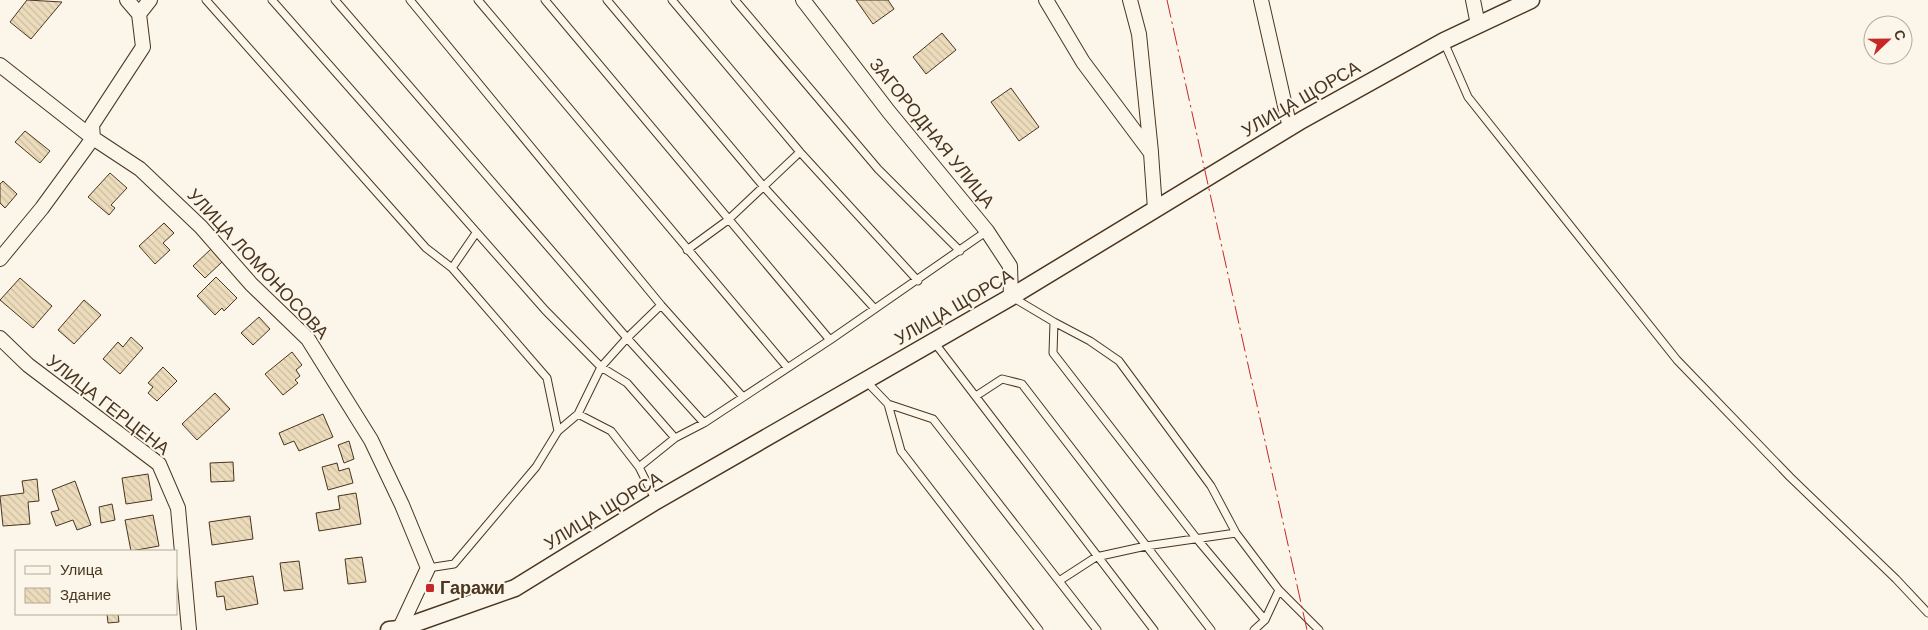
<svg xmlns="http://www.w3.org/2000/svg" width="1928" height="630" viewBox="0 0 1928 630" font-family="Helvetica,sans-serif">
	<defs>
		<pattern id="building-back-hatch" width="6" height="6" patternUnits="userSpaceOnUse" patternTransform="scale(1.25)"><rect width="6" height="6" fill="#ecdcbc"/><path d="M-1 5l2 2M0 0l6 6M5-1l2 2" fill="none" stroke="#ccbda1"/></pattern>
	</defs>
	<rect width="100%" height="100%" fill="#fbf6e9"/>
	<path fill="url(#building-back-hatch)" stroke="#4a3520" d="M27,0L62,2L31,39L10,22Z
		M856,0H888L894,9L873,24Z
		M942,33L956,50L926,74L913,57Z
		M1011,88L1039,127L1019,141L991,102Z
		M25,131L50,151L40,163L15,142Z
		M110,173L127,188L111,205L115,208L109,215L88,197Z
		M3,181L17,194L5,208L0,203V184Z
		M164,223L174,233L163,243L170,250L155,264L139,246Z
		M211,249L223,261L205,278L193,266Z
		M216,277L237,298L224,311L222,308L215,315L197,296Z
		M20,278L52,306L33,328L0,300Z
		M84,300L101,315L74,344L58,330Z
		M259,317L270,329L253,345L241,333Z
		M131,337L143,348L120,374L103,359L118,342L123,347Z
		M292,352L302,365L296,370L300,376L295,380L298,383L283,395L265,374Z
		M163,367L177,381L157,401L148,393L153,387L148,383Z
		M215,393L230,409L197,440L182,424Z
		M323,414L333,437L299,451L294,441L284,445L279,433Z
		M349,441L354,459L344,463L338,445Z
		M233,462L234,481L211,482L210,463Z
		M337,463L339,471L349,468L353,483L328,490L322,467Z
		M148,474L152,500L126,504L122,478Z
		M37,479L39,501L28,502L30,524L3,526L0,496L24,493L22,481Z
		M75,481L91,525L77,530L73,520L56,526L51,512L59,510L52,490Z
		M356,493L361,524L319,531L316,513L340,509L338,496Z
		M112,504L115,520L101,523L99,507Z
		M153,515L159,546L131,551L125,520Z
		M250,516L253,539L212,545L209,522Z
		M362,557L366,582L348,584L345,559Z
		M299,561L303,589L284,591L280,563Z
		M253,576L258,604L226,610L224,596L217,597L215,582Z
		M107,614H118L119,622L108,623Z"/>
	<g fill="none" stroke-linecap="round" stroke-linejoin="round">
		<g stroke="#4a3520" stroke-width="9">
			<path id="service" d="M206,0L426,248L452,268L547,378L558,431L578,414L611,431L639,467L656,501
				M272,0L545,310L601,367L627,383L675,438
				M335,0L627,338L704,423
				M410,0L661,305
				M478,0L787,367
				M545,0L830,340
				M607,0L764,187L875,309
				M672,0L800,152L918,281
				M735,0L878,169L960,251
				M1444,42L1468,97L1677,360L1790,477L1896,579L1928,613
				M687,250L728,220L800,152
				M452,268L476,233
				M1012,297L1054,322L1053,353L1197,539L1265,620
				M1054,322L1090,341L1119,361L1211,486L1236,533L1279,590L1265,620L1254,630
				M934,342L1154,630
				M866,381L888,404L901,451L1039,630
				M976,396L1002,379L1022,384L1211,630
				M888,404L933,419L1097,630
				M578,414L601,367L627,338L661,305L743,397
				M639,467L675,438L704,423L830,340L987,231
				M428,568L454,564L536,467L558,431
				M1059,581L1096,557L1146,546L1236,533
				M1279,590L1319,630"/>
		</g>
		<g stroke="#4a3520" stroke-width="16">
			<path id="minor" d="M127,0L139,14
				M803,0L889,112L987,231L1010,266L1011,297
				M1046,0L1083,62L1151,153L1155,209
				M1130,0L1139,34L1151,152
				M1261,0L1290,128
				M1473,0L1478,25
				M0,65L93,138L140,169L201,227L251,284L308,339L371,440L402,505L428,568L399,630
				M0,259L42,208L93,138L92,125L143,47L139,14L150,0
				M0,338L28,365L159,464L178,508L189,630"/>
		</g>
		<g stroke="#4a3520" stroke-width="19">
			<path id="tertiary" d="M389,630L399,629L515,588L656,501L1011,297L1302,120L1444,41L1531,0"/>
		</g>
		<use href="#service" stroke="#fbf6e9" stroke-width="7"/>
		<use href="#minor" stroke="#fbf6e9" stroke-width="14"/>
		<use href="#tertiary" stroke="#fbf6e9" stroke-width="16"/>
		<path stroke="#c62828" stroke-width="1" stroke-dasharray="18 4 2.5 4" stroke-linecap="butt" d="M1167,0L1307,630"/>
	</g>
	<rect fill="#c62828" stroke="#fbf6e9" stroke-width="2" x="425" y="583" width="10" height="10" rx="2.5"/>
	<g text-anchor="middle" stroke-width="4" stroke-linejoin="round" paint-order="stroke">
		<g font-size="18" fill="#4a3520" stroke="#fbf6e9">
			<text transform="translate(1301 99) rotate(-30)" y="6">УЛИЦА ЩОРСА</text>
			<text transform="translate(932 133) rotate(51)" y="6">ЗАГОРОДНАЯ УЛИЦА</text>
			<text transform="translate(258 264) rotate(47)" y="6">УЛИЦА ЛОМОНОСОВА</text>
			<text transform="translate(954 307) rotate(-30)" y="6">УЛИЦА ЩОРСА</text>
			<text transform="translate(108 405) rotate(38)" y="6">УЛИЦА ГЕРЦЕНА</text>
			<text transform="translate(603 511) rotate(-31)" y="6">УЛИЦА ЩОРСА</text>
		</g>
		<g font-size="18" font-weight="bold" fill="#4a3520" stroke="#fbf6e9" text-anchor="start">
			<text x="440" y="594">Гаражи</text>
		</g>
	</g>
	<rect x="15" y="550" width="162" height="65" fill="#fbf6e9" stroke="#b4a999"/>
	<rect x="25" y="566" width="25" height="8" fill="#fbf6e9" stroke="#b4a999"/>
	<text x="60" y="575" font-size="15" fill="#4a3520">Улица</text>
	<rect x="25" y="588" width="25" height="15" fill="url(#building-back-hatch)" stroke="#b4a999"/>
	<text x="60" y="600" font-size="15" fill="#4a3520">Здание</text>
	<g transform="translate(1888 40) rotate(68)"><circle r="24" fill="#fbf6e9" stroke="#b4a999"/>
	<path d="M0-4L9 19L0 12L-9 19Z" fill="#c62828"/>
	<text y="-8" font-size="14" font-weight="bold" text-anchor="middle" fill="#4a3520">С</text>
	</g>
</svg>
